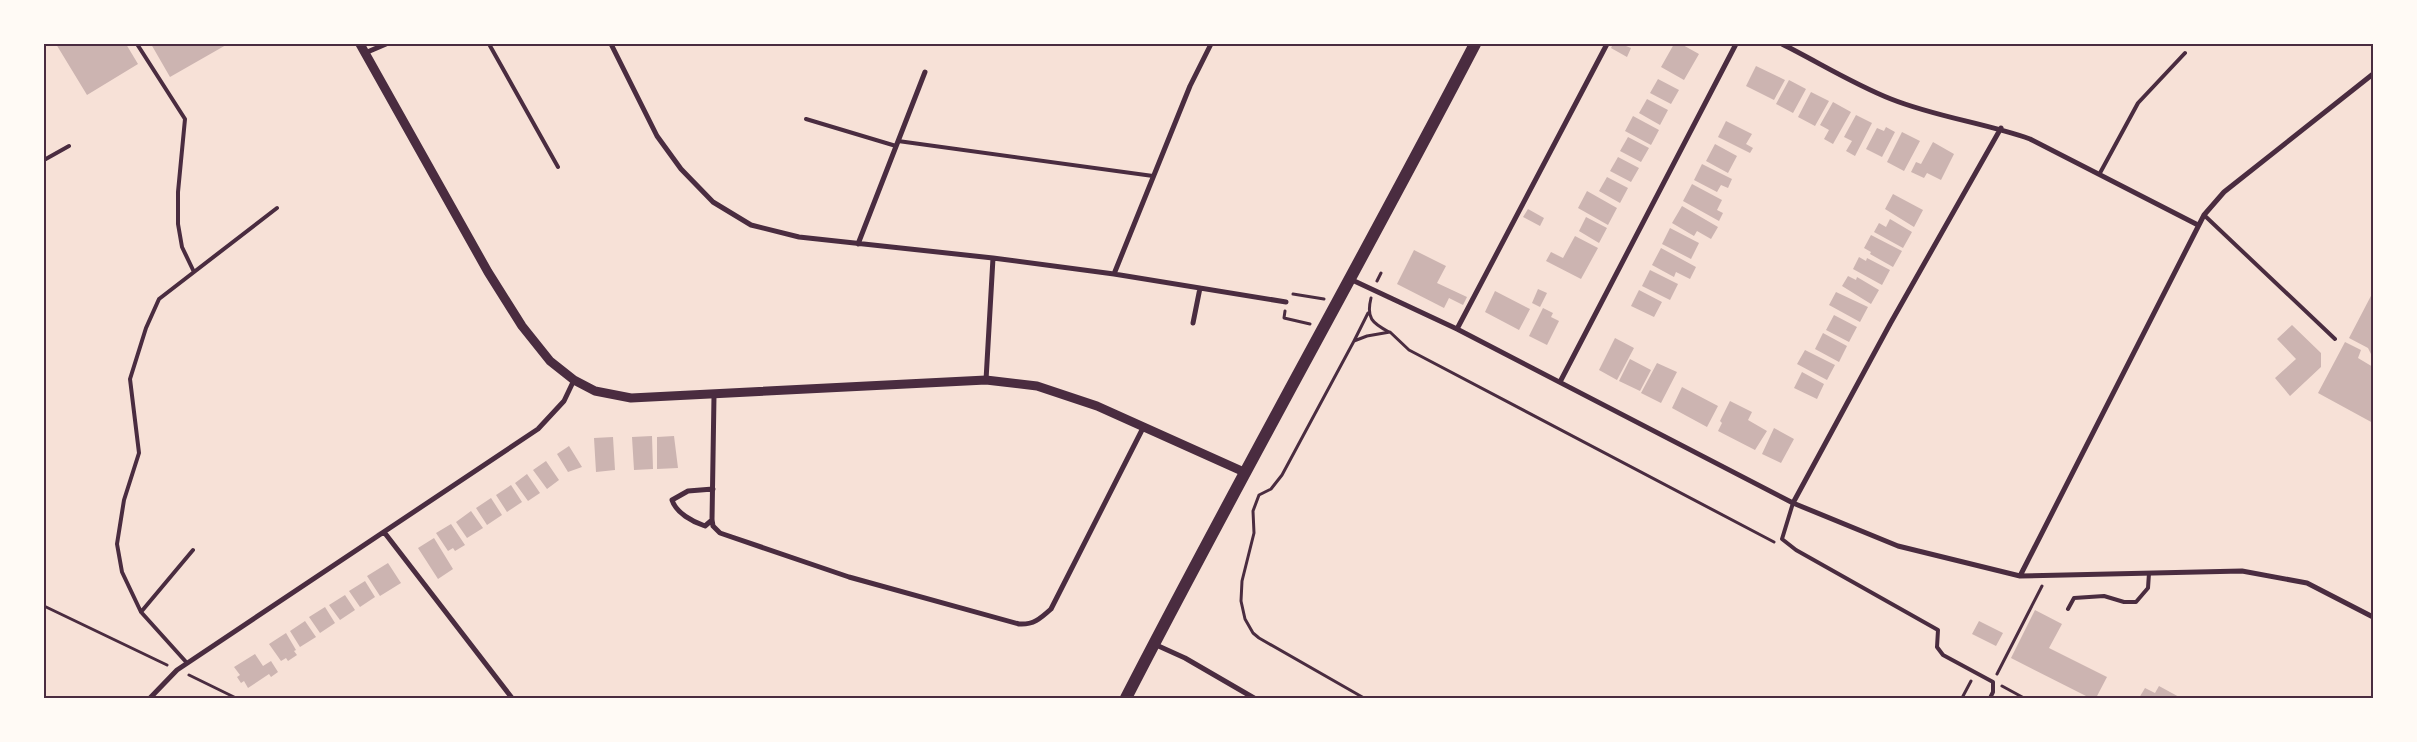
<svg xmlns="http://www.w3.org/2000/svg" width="2417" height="742" viewBox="0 0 2417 742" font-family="'DejaVu Sans',sans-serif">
	<rect width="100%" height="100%" fill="#f7e1d7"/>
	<path fill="#ccb4b1" d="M56,44H126L138,64L87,95Z
		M151,44H225L226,45L170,77Z
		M1613,44H1621L1631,48L1627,57L1611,48Z
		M1674,44H1681L1699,54L1684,80L1661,67Z
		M1756,66L1785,80L1774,100L1746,86Z
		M1658,79L1679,90L1671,104L1650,93Z
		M1789,80L1806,89L1793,113L1776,104Z
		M1811,92L1829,101L1815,126L1798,117Z
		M1647,99L1668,110L1660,125L1639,113Z
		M1833,102L1851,112L1833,144L1824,139L1829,130L1820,125Z
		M1856,115L1872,123L1855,156L1846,151L1852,141L1844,137Z
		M1633,116L1659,130L1651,145L1625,131Z
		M1726,121L1752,134L1746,144L1753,148L1750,153L1718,137Z
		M1886,127L1895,132L1882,157L1866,149L1877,128L1884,131Z
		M1902,132L1920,141L1904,171L1887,162Z
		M1628,137L1649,148L1641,162L1620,151Z
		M1933,142L1954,154L1941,180L1927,173L1924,178L1911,172L1916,162L1921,164Z
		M1715,144L1737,156L1728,173L1706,161Z
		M1618,157L1639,168L1631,182L1610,171Z
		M1702,164L1732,179L1728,188L1721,185L1717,192L1694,180Z
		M1607,177L1628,188L1620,203L1599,191Z
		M1692,184L1722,200L1717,210L1723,213L1719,221L1683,201Z
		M1587,191L1617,208L1608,225L1578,208Z
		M1893,194L1923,210L1914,227L1885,209Z
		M1682,206L1718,227L1711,239L1697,231L1694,236L1672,223Z
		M1528,209L1544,218L1540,226L1523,217Z
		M1586,217L1607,228L1599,243L1579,231Z
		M1890,219L1912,232L1903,248L1874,232L1879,223L1886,227Z
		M1670,228L1699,243L1691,259L1662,244Z
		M1871,235L1902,251L1893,267L1870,254L1871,252L1864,248Z
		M1575,236L1598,248L1581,279L1546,261L1551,252L1563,258Z
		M1661,248L1696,267L1690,279L1676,272L1674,277L1652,265Z
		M1414,250L1446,266L1437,283L1467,297L1463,305L1449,298L1444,308L1397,284Z
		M1859,257L1866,261L1867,258L1890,270L1882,285L1853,269Z
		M1650,270L1678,284L1670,300L1642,286Z
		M1848,276L1856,280L1857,277L1879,290L1871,304L1842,286Z
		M1538,289L1547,293L1540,307L1532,303Z
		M1639,290L1662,302L1654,317L1631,306Z
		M1495,291L1530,309L1519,330L1485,312Z
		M1836,292L1868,307L1860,322L1829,305Z
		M2373,292V358L2368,348L2349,338Z
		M1543,308L1553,313L1551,317L1559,321L1547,345L1529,336Z
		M1834,315L1857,327L1849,342L1826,330Z
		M2292,325L2321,353V367L2290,396L2275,378L2296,359L2277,339Z
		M1823,333L1847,346L1839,362L1815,349Z
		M1615,338L1634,348L1617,380L1599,370Z
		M2345,342L2361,350L2358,358L2373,367V423L2318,393Z
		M1805,350L1835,365L1827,380L1797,364Z
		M1630,359L1651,370L1640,391L1619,381Z
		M1657,363L1677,372L1661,403L1641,393Z
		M1802,372L1824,384L1817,399L1794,388Z
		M1682,387L1718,406L1707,427L1672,408Z
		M1730,401L1752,412L1748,420L1767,431L1755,450L1718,431L1722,423L1720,421Z
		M1774,428L1794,439L1781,463L1762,454Z
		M652,436L653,469L634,470L632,437Z
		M674,436L678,468L657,469V437Z
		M613,437L615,470L596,472L594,438Z
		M569,446L582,467L568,472L557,454Z
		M546,461L559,480L547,489L533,470Z
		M527,474L540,493L528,501L515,483Z
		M511,485L522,502L507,512L496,495Z
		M491,498L502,515L487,525L476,508Z
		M471,511L483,528L467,538L456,522Z
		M451,524L465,545L455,551L453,548L448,551L436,533Z
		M434,538L453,569L438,579L418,548Z
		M388,563L401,583L380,596L367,576Z
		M365,581L375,597L360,607L349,591Z
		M345,595L355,610L340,620L329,605Z
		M325,607L335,623L320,633L309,617Z
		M2035,610L2062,624L2049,648L2107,677L2096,698H2090L2011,658Z
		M305,621L316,637L300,647L290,631Z
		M1979,621L2003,633L1996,646L1972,634Z
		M286,633L296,650L294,651L297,655L288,661L286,658L281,661L269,644Z
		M255,654L263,666L271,661L278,672L271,677L269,674L248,688L244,681L241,683L237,677L240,675L234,667Z
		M2159,686L2181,698H2139L2145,688L2155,693Z"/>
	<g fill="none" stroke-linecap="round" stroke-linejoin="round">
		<path stroke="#4a2c40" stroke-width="3" d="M1377,281L1381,273
			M1293,294L1324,299
			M1371,298C1366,318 1372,323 1389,332
			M1285,311L1284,318L1310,324
			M1354,341L1368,313
			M44,606L167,665
			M1997,674L2042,586
			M189,675L236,698
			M2002,686L2024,698
			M1364,698L1259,638L1253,633L1245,619L1241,601L1242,581L1254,533L1253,511L1259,495L1271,489L1282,475L1354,341L1367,336L1390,332L1409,350L1774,542
			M1962,698L1971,681"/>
		<path stroke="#4a2c40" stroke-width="4" d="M137,44L185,119L178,192V224L182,247L194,272
			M489,44L558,167
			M806,119L896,146
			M898,141L1153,176
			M44,160L69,146
			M2100,173L2138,103L2185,53
			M2204,215L2335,339
			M1793,503L1782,539L1796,550L1938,630L1937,647L1943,655L1993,682V692L1990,698
			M2068,609L2074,598L2104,596L2124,602H2136L2148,588L2149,573
			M141,612L122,572L117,544L124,500L139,453L130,379L146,328L159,299L277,208
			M187,663L141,612L193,550"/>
		<path stroke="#4a2c40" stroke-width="5" d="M611,44L657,136L681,169L713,202L751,225L799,237L993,258L1114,274L1286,302
			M1782,44C1818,62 1853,84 1891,99C1936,117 1985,123 2030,139L2198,225
			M365,53L386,44
			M858,244L925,72
			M1114,274L1190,86L1211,44
			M1350,279L1457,329L1793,503L1898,546L2020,576L2242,571L2307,583L2373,617
			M1193,323L1200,288
			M1457,329L1607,44
			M986,380L993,258
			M1560,382L1736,44
			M714,396L712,520L713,526L720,533L849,577L1019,624C1033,625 1040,619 1051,609L1144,426
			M1793,503L1890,324L2001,128
			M712,520L705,526C693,522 676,513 672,500L688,491L713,489
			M384,532L512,698
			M2020,576L2204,215L2224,192L2373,74
			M1154,644L1185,658L1254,698
			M150,698L177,670L538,429L564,401L574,380"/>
		<path stroke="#4a2c40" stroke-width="9" d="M360,44L488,272L522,326L550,361L574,380L595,391L631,398L986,380L1037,386L1097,406L1244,472"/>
		<path stroke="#4a2c40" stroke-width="12" d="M1126,698C1239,478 1361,263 1475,44"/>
	</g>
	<rect width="2417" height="742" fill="none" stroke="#fffaf5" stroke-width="90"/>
	<rect x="45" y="45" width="2327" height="652" fill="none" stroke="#4a2c40" stroke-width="2"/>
</svg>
